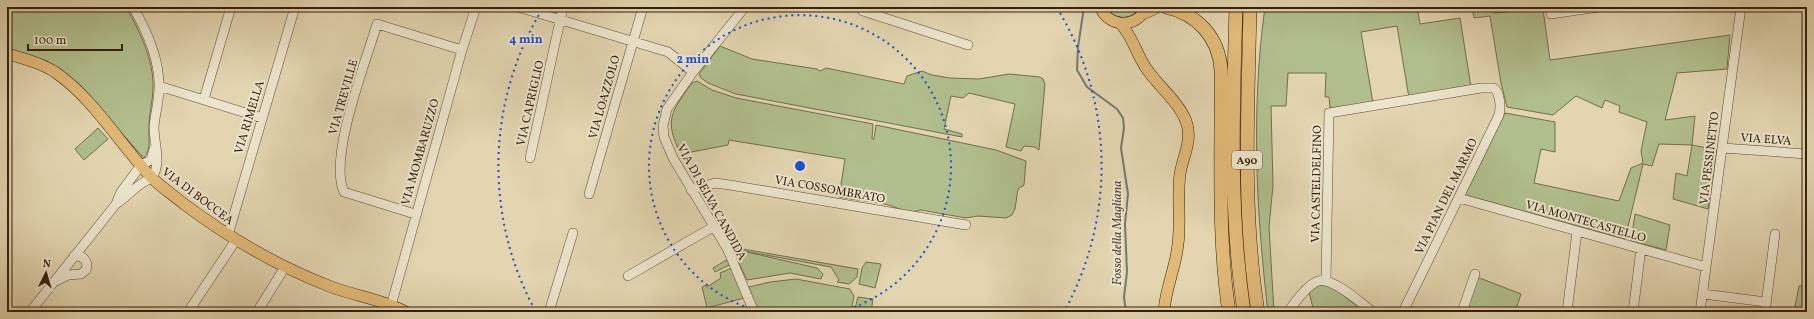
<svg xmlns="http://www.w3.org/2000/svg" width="1814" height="319" viewBox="0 0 1814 319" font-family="Vollkorn,serif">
	<rect width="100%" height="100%" fill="#e2d5b0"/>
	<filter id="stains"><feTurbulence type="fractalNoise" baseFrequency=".005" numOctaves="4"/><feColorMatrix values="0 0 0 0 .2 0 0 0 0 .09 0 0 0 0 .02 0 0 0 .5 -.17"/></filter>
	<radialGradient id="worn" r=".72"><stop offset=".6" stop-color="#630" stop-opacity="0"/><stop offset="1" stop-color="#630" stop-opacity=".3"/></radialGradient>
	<path fill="#b1be8d" stroke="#736e4c" d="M7,7H126C140,31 154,61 153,88C153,101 149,113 149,125C148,136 152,149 144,158L70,77L47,61L7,48Z
		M1106,7H1140C1132,21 1114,21 1106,7Z
		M1265,7H1417L1420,24L1460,18L1471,87L1409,98L1397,26L1361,32L1373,103L1330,108L1329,97H1325L1326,73H1288L1286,106H1271L1273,185L1269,227L1274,312H1268C1256,211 1251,108 1265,7Z
		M1472,7H1494L1495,13L1543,9L1550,60L1730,35L1727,69L1677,73L1665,120L1695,116L1692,145L1717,150L1708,209L1673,199L1676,173L1687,176L1692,145L1659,144L1652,166L1643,164L1625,239L1465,195L1505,113L1555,122V152L1541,149L1534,183L1619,201L1631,168L1643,163L1641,151L1647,122L1619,112L1620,106L1605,100L1602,108L1576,96L1553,115L1507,107L1501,83L1490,16L1474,18Z
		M720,46L752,59L817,69L820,71L826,68L904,84L907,76L922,71L932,75L950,78L979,79L1009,74L1040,77L1043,79L1045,84L1039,150L1035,147L1024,146L1021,151L1006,147L1015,104L969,93L963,98L951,96L944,129L962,134V137L736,94L708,83L701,78L699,74Z
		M697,81L712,90L736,98L873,124L872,139H874L876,125L996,150L1026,161L1024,185L1018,189L1015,209L1012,215L1006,218L978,216L966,218L921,210C907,215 896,206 884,204C869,201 854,200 839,197L845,159L729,140L728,145L681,154C663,120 672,111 692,83Z
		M98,128L108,139L84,160L75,149Z
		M1635,214L1670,225L1666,250L1631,241Z
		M731,247L858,269L857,277L849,284L837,282L839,280L831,267L738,250L817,268L823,274L821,279L790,273L747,280L735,255H742V253L734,252Z
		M728,259L730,263L729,265L715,272L713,268Z
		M866,262L881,264L875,288L859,284L862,268Z
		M732,268L744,298L707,308L702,287L706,285L707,287L721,278L720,273Z
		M1477,277L1521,294L1515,312H1465Z
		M796,279L850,289L854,296L851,312H778L756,308L749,287L770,282Z
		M1322,283L1330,285L1365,312H1314L1309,292L1315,286Z
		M1807,285V312H1794L1799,286Z
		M858,297L873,299L871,312H854Z"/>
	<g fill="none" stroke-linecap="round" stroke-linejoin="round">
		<path stroke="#717a72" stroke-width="2" d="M1084,7L1078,47L1077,70L1087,87L1117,109L1123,118L1124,128L1121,148L1128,194L1125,224L1127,272L1124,297L1126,312"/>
		<g stroke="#604c34" stroke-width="10">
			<path id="minor" d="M518,7L668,52L693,72
				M745,7L693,72L667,109L663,126L664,137L673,158L728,250L754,312
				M864,7L863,11L968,45
				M1551,14L1598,7
				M159,86L262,118
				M204,99L231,7
				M1723,148L1807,154
				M530,158L563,7
				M691,190L715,183L730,185L966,225
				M589,194L643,7
				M1459,198L1706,267
				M116,204C129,196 137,183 152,178C162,162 154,145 154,127C155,114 159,101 159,88C160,59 147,31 133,7
				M415,214L344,192C328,158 366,61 377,24L462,50
				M228,235L295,7
				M628,276L713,227
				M1326,280L1329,113L1481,88H1494C1500,93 1501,107 1499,115L1403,312
				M56,281L68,275L81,274L86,270C89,261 83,255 74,256
				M1703,294L1766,302
				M391,306L462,50L476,7
				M30,312L116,204L121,192L141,165L151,160L154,149
				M188,312L236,240
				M257,312L285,267
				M549,312L573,233
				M1288,312C1295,302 1307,285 1318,281C1332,276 1362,304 1373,312
				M1462,312L1475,274
				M1567,312L1577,232
				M1633,312L1641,249
				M1700,312L1741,7
				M1765,312L1775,234"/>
		</g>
		<g stroke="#351f0b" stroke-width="12">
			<path id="major" d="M1100,7C1110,29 1137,28 1147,7
				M1120,23C1133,37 1136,53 1146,68C1158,86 1178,101 1186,121C1193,140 1183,156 1180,174C1177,197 1181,221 1178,244C1176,267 1165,289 1164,312
				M7,54C23,58 41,63 55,72C94,99 119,143 151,177C161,187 173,195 184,204C228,237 277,266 329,286C354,296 382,299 406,312"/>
		</g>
		<g stroke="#351f0b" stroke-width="14">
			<path id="highway" d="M1166,7C1197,14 1219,37 1221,70C1222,151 1217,232 1229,312
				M1236,7C1233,109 1229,211 1244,312
				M1250,7C1248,109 1242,211 1258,312
				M1145,12L1156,7"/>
		</g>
		<use href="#minor" stroke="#ece4cc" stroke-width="9"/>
		<use href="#major" stroke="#e1ba78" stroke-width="11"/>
		<use href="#highway" stroke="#e1ba78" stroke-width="13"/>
	</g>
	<g fill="none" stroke="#1d4ed8" stroke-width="2" stroke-dasharray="2 4">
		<path d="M761 312A151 151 0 1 1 839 312"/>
		<path d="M535 310A302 302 0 0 1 543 8M1057 8A302 302 0 0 1 1065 310"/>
	</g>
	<g text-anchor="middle" stroke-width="4" stroke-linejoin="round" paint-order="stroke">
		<rect fill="#ece4cc" stroke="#6c5a45" stroke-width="1" x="1232" y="151" width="30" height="18" rx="3"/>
		<g font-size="11" font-weight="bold" fill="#351f0b">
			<text x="1247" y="164">A90</text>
		</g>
		<g font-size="12" fill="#351f0b" stroke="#ece4cc">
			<text transform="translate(343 97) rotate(-74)" y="4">VIA TREVILLE</text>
			<text transform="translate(604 97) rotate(-74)" y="4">VIA LOAZZOLO</text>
			<text transform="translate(530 103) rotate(-77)" y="4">VIA CAPRIGLIO</text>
			<text transform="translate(249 117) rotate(-73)" y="4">VIA RIMELLA</text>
			<text transform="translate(1766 139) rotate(4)" y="4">VIA ELVA</text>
			<text transform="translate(420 152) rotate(-74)" y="4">VIA MOMBARUZZO</text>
			<text transform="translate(1709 158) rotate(-83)" y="4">VIA PESSINETTO</text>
			<text transform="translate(1316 184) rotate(-89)" y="4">VIA CASTELDELFINO</text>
			<text transform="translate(830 189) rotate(10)" y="4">VIA COSSOMBRATO</text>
			<text transform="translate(198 196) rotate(37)" y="4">VIA DI BOCCEA</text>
			<text transform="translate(1446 196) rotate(-64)" y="4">VIA PIAN DEL MARMO</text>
			<text transform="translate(712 202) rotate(61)" y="4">VIA DI SELVA CANDIDA</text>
			<text transform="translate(1586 221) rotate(16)" y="4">VIA MONTECASTELLO</text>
		</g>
		<g font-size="13" font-style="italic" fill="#534c3e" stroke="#ece4cc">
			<text transform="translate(1116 233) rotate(-90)" y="5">Fosso della Magliana</text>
		</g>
	</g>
	<circle cx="800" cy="166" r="6" fill="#1d4ed8" stroke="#ece4cc" stroke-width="2"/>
	<g font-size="12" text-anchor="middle" font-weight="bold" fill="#1d4ed8" stroke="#ece4cc" stroke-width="4" stroke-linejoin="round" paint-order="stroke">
		<text x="526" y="43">4 min</text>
		<text x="693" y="63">2 min</text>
	</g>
	<rect width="1814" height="319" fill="none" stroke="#e2d5b0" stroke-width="24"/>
	<rect x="8" y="8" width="1798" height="303" fill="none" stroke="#351f0b" stroke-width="2"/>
	<rect x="12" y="12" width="1790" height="295" fill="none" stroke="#351f0b"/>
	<g transform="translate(46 273) rotate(5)" stroke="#ece4cc" stroke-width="3" paint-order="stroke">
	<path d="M0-3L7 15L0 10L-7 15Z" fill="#351f0b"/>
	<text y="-6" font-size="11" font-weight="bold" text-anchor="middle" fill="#351f0b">N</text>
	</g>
	<path d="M28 44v6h94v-6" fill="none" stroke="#351f0b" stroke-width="2"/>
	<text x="34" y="44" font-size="12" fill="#351f0b" stroke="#ece4cc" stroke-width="3" paint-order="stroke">100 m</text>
	<rect width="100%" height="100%" filter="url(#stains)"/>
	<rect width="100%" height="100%" fill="url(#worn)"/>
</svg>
